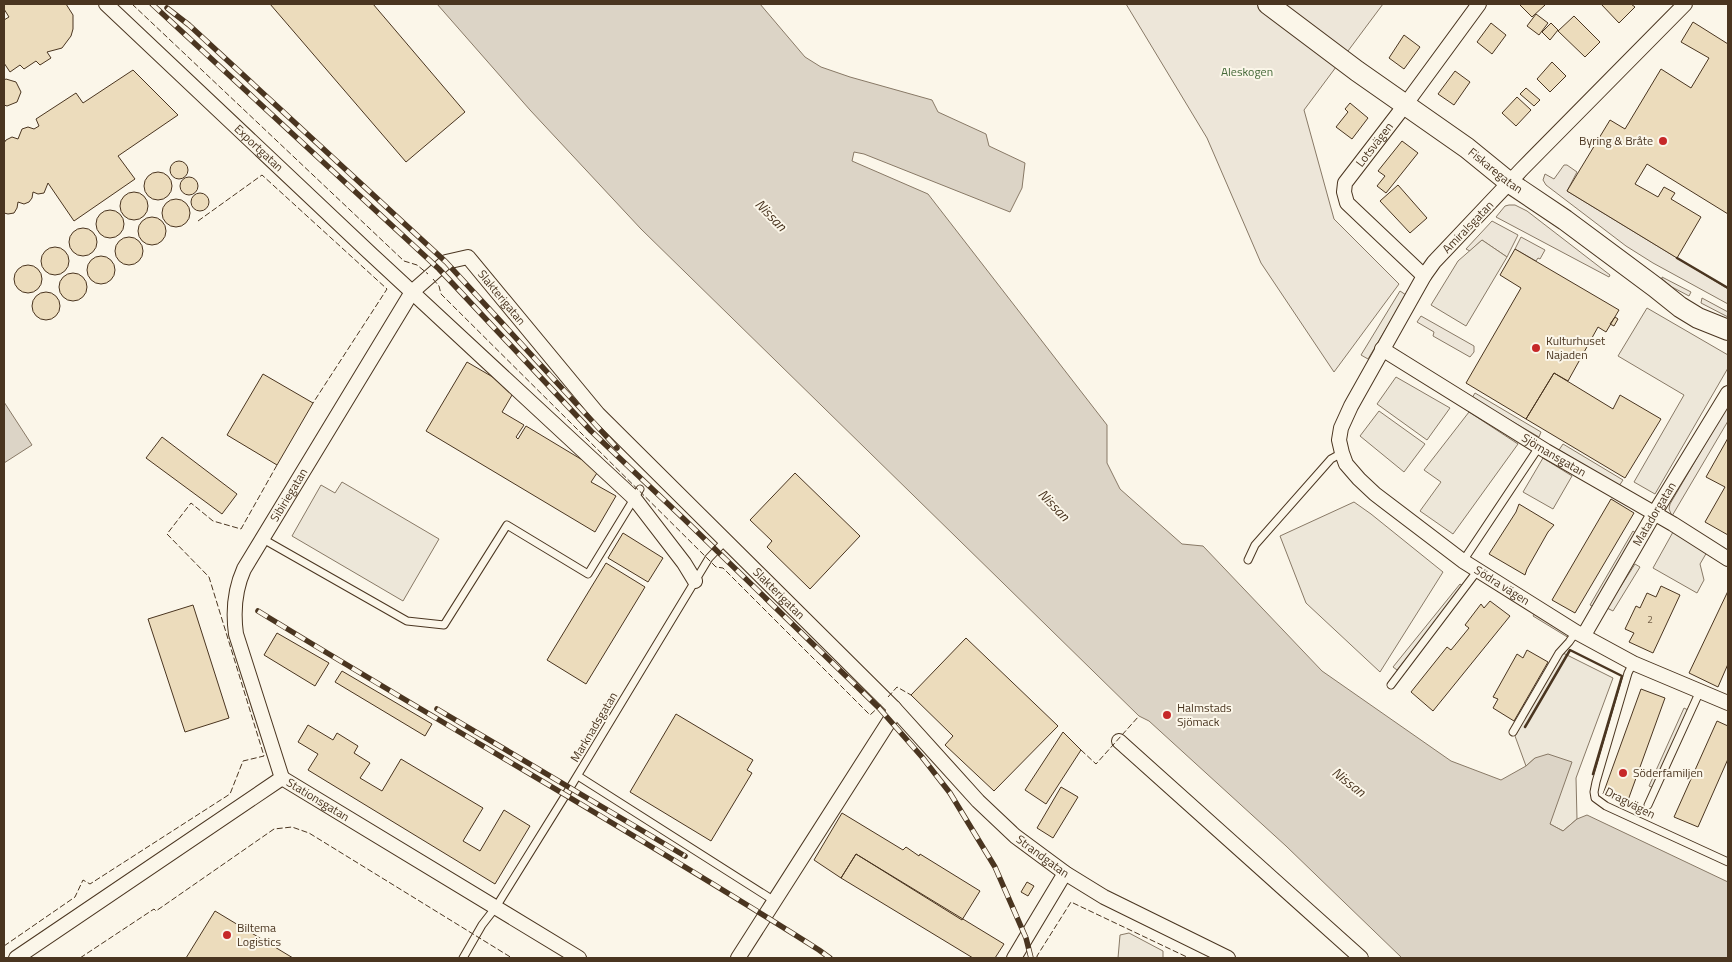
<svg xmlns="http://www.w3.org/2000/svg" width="1732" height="962" viewBox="0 0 1732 962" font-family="'Titillium Web',sans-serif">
	<rect width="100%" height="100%" fill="#fbf6e9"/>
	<path fill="#ede6d9" stroke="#887966" d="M1126,4H1383L1304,110L1334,219L1399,284L1334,372L1261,263L1207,138Z
		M1564,165H1567L1577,172L1567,191L1728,289V304L1653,263L1626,246L1546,185L1543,180L1545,174L1554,179Z
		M1509,205H1515L1527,211L1610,275L1609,277L1496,217L1505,206Z
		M1492,221L1518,235L1507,257L1482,240L1470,251L1466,249Z
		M1521,237L1545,250L1540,259L1538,258L1536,261L1515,249Z
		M1662,277L1691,292L1689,296L1672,287L1662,279Z
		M1702,298L1728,312V317L1701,303Z
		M1421,316L1474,346V352L1470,357L1433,336L1434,332L1417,322Z
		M1728,405V421L1672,516L1669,509L1670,504Z"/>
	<path fill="#ede7d9" stroke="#887966" d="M1482,240L1507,257L1466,326L1431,305L1458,261Z
		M1400,291L1406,295L1368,359L1361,355Z
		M1647,308L1728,355V368L1655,494L1634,482L1684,395L1618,356Z
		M1396,377L1450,408L1427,440L1377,404Z
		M1475,393L1541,432L1539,437L1472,398Z
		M1379,411L1425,444L1404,472L1360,436Z
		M1469,412L1518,444L1453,534L1420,511L1441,482L1424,470Z
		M1563,444L1623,480L1619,486L1559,450Z
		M1543,458L1572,476L1553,509L1523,492Z
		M342,482L439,539L403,601L292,536L321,485L335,493Z
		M1354,502L1371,514L1443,572L1380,672L1306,603L1280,536Z
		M1633,531L1637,534L1594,607L1590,605Z
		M1673,532L1707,552L1700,564L1704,580L1697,593L1653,568Z
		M1635,564L1640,567L1613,611L1607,608Z
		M1460,584L1464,587L1397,670L1393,667Z
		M1536,611L1572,633L1569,638L1533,616Z
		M1561,652L1613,678L1576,778L1577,819L1563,831L1550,824L1535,758L1526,766L1515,736Z
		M1684,708L1688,710L1654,788L1649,786Z
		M1129,933L1163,951V958H1118L1120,935Z"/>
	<path fill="#dcd4c6" stroke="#887966" d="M437,4H760L805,57L821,67L850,77L932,100L938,112L986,134L989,146L1025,163L1022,188L1010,212L864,154L854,152L852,161L928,194L1107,425V463L1120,489L1182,544L1203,546L1322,671L1451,761L1501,780L1526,766L1535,758L1548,754L1572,762L1550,824L1563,831L1577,819L1587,815L1728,882V958H1402L1286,846L1149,721L1139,716L641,229L530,110Z
		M4,402L32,445L4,463Z"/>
	<path fill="#ecdcbc" stroke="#4a3520" d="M4,4H66L73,15V29L71,36L62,48L47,52L51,58L40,65L36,61L24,69L20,65L10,72L4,63V20L9,17L4,9Z
		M270,4H373L465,112L406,162Z
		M1519,4H1544L1545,5L1532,17Z
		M1601,4H1631L1635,7L1619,23Z
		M1536,14L1548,23L1539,35L1527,26Z
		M1574,16L1600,42L1585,57L1558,31Z
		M1693,22L1728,44V214L1647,164L1635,184L1658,197L1664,187L1675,193L1671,199L1701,217L1677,258L1567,191L1610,120L1625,129L1661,69L1691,88L1709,58L1681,42Z
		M1491,23L1506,35L1492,54L1477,42Z
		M1551,23L1558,30L1550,40L1542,32Z
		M1404,35L1420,47L1404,69L1389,58Z
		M1552,62L1566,76L1550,92L1537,79Z
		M133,70L178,115L118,156L135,179L74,221L48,183L44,193L38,194L33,192L32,198L29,202L24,204L18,202L17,208L14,213L8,214L4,213V143L6,140L12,137L18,139L22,129L28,127L34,129L39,126L36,119L76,93L83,103Z
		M1455,71L1470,82L1454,105L1438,94Z
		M6,79L16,82L21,92L17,102L7,106L4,105V80Z
		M1526,88L1540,100L1534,106L1520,94Z
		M1517,97L1531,110L1516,126L1502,113Z
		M1350,103L1368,118L1352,139L1336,127L1348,112L1345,109Z
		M1402,141L1418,153L1386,193L1377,186L1385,176L1378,171Z
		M170 170a9 9 0 1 1 18 0a9 9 0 1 1-18 0Z
		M144 186a14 14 0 1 1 28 0a14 14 0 1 1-28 0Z
		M180 186a9 9 0 1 1 18 0a9 9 0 1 1-18 0Z
		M1398,185L1427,218L1410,233L1380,201Z
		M120 206a14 14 0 1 1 28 0a14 14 0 1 1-28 0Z
		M191 202a9 9 0 1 1 18 0a9 9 0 1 1-18 0Z
		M162 213a14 14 0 1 1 28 0a14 14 0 1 1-28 0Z
		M96 224a14 14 0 1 1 28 0a14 14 0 1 1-28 0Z
		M138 231a14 14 0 1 1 28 0a14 14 0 1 1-28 0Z
		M69 242a14 14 0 1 1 28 0a14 14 0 1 1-28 0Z
		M115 251a14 14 0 1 1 28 0a14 14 0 1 1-28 0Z
		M41 261a14 14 0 1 1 28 0a14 14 0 1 1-28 0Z
		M1515,249L1619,310L1606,332L1598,327L1568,381L1554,373L1526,419L1466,383L1521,288L1500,275Z
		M87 270a14 14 0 1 1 28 0a14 14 0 1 1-28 0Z
		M14 279a14 14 0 1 1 28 0a14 14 0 1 1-28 0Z
		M59 287a14 14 0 1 1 28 0a14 14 0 1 1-28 0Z
		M32 306a14 14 0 1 1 28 0a14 14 0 1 1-28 0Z
		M1615,317L1618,319L1614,326L1610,324Z
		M467,362L515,390L502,412L524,425L516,437L518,439L526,426L599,470L591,482L616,496L595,532L426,431Z
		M1554,373L1613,409L1620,395L1661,419L1625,478L1526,419Z
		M263,374L313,403L277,465L227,435Z
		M162,437L237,494L222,514L146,458Z
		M1728,438V535L1705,522L1725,487L1706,477Z
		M795,473L860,536L810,589L767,547L772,541L750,520Z
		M1611,499L1634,513L1575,613L1552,600Z
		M1519,504L1554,525L1548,532L1527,569L1525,575L1489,554L1516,512Z
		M623,533L663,558L648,582L608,558Z
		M606,563L645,587L586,684L547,660Z
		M1661,586L1680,595L1653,653L1629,642L1634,633L1625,629L1636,606L1640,608L1647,593L1656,597Z
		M1728,591V664L1718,687L1689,673Z
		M1490,601L1510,616L1433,711L1411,692L1447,647L1451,650L1469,628L1465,625L1481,604L1484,608Z
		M193,605L229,718L185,732L148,619Z
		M277,633L329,663L315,686L264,655Z
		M966,638L1058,726L994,791L945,745L953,736L911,695Z
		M1527,650L1548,662L1514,721L1493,708L1498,699L1493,697L1517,654L1523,658Z
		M342,671L432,724L425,736L335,682Z
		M1641,689L1665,698L1627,803L1603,794Z
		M676,714L753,760L747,770L752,773L711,841L630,792Z
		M1717,721L1728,726V759L1698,827L1674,817Z
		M308,725L333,740L337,733L358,746L354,753L370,763L360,778L382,791L401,759L483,808L463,841L480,851L504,810L530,826L495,884L308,770L318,754L298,742Z
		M1063,732L1081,750L1046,804L1025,790Z
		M1061,787L1078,797L1053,838L1037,828Z
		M842,813L903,850L906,847L919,856L920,854L980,891L962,920L856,854L841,878L814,860Z
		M856,854L1004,944L995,958H973L841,878Z
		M1027,882L1034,886L1028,896L1021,892Z
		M215,911L293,958H186Z"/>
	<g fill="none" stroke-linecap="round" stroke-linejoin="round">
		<g stroke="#4a3520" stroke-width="9">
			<path id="lane" d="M263,539L407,621L444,625L507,525L588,574L640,489
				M1248,560L1255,545L1331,459L1342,453
				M1463,561L1539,447
				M1633,663L1628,673L1596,782L1594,792L1595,798L1606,806L1728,862
				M1391,685L1478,570
				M1513,732L1559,653L1569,642L1576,632
				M578,776L773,900
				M1648,805L1700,691
				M463,958L482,925L496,907L565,796L709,558L726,540"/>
		</g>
		<g stroke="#4a3520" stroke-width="16">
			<g id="street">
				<path id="s1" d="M106,4L372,255L634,498L684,563L695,581"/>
				<path id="s2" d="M1685,4L1522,169L1434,262L1424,276L1351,406L1341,428L1339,440L1342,453L1346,464L1359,479L1375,494L1463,561L1576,632L1633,663L1728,703"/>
				<path id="s3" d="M1424,276L1347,203L1344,192L1345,183L1405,105L1479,4"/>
				<path id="s4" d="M1382,349L1546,451L1673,524L1728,559"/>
				<path id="s5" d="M1584,635L1654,514L1728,393"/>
				<path d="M1119,741L1361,958"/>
				<path id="s6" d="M282,778L236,634C233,612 235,589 244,569L412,292L446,262L468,257L598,414L894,708L978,801L1015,836L1065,873L1104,897L1228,958"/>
				<path id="s7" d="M282,778L579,958"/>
				<path d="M16,958L282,778"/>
				<path d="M738,958L890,720L894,708"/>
				<path d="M1014,958L1065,873"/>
			</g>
		</g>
		<g stroke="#4a3520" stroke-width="22">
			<g id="secondary">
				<path id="s8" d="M1268,4L1357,71L1467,148L1510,183L1565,220L1655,287L1680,307L1698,318L1728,330"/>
			</g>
		</g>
		<use href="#lane" stroke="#fbf6e9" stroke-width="7"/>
		<use href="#street" stroke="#fbf6e9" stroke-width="14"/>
		<use href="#secondary" stroke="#fbf6e9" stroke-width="20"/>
		<g stroke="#4a3520" stroke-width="5.5">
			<path id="rail" d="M152,4L439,269L591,431L684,519L879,708L922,757L950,793L995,867L1026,938L1031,958
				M167,8L189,25L446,262L617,448
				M258,611C444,725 635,833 819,950L830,958
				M437,709L685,856"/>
		</g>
		<use href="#rail" stroke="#fbf6e9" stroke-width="4" stroke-dasharray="11" stroke-linecap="butt"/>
		<path stroke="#4a3520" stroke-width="1" stroke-dasharray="6 2.5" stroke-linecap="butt" d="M132,4L404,261L417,265L428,274
			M198,221L262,175L387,289L313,403
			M433,279L439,286L441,294L716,567L723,568L870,715L883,703
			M888,697L897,687L911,695
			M1081,750L1096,764L1139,716
			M4,946L75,897L83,880L90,884L230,794L243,761L264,756L209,577L167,534L191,503L213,521L241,529L277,465
			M80,958L154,909L156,911L274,829L292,827L309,833L512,958
			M1037,958V956L1071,902L1189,958"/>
		<path stroke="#4a3520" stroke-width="2.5" d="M1677,258L1728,288
			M1525,727L1570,650L1622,676L1593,774"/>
	</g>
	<g fill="#c62828" stroke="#fbf6e9" stroke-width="2">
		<circle cx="1663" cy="141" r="5"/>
		<circle cx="1536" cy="348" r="5"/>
		<circle cx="1167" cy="715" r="5"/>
		<circle cx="1623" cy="773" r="5"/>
		<circle cx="227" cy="935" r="5"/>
	</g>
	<g text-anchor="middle" stroke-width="4" stroke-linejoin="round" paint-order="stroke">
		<g font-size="10" fill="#725f47">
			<text x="1650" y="623">2</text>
		</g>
		<g font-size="12" fill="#436837" stroke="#fbf6e9">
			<text x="1247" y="76">Aleskogen</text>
		</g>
		<g font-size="12" fill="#4a3520" stroke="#fbf6e9" text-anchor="start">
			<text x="1653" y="145" text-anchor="end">Byring &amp; Bråte</text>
			<text x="1546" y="345">Kulturhuset<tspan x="1546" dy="14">Najaden</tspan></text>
			<text x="1177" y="712">Halmstads<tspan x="1177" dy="14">Sjömack</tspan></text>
			<text x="1633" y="777">Söderfamiljen</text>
			<text x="237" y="932">Biltema<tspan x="237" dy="14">Logistics</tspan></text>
		</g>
		<g font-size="12" fill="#4a3520" stroke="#fbf6e9">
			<text dy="4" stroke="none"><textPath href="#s3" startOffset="175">Lotsvägen</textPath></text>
			<text dy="4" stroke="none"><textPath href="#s1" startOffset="210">Exportgatan</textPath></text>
			<text dy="4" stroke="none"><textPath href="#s8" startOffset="282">Fiskaregatan</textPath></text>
			<text transform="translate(1468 227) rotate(-46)" y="4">Amiralsgatan</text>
			<text dy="4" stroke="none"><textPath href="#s6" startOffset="662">Slakterigatan</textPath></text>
			<text dy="4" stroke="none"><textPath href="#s4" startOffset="202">Sjömansgatan</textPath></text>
			<text dy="4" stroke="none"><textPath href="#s6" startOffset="304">Sibiriegatan</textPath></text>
			<text dy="4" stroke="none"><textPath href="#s5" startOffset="140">Matadorgatan</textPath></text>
			<text dy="4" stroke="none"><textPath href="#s2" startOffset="786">Södra vägen</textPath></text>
			<text dy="4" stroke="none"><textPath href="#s6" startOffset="1068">Slakterigatan</textPath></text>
			<text transform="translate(594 727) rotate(-59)" y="4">Marknadsgatan</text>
			<text dy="4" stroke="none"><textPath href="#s7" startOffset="42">Stationsgatan</textPath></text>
			<text transform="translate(1630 803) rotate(27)" y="4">Dragvägen</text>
			<text dy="4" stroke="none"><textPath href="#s6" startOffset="1441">Strandgatan</textPath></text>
		</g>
		<g font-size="14" font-style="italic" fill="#4a3520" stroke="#fbf6e9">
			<text transform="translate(771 215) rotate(46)" y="5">Nissan</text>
			<text transform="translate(1054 505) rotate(46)" y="5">Nissan</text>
			<text transform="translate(1349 782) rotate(38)" y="5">Nissan</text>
		</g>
	</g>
	<rect width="1732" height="962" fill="none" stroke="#4a3520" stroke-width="10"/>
</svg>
